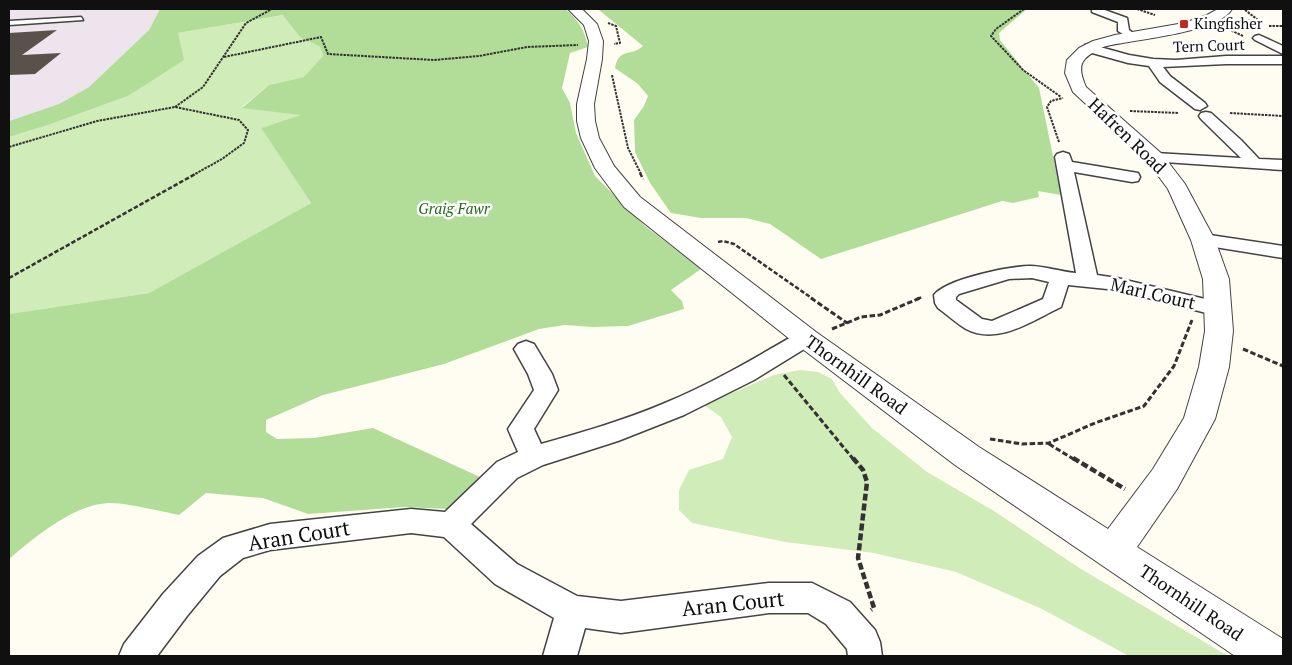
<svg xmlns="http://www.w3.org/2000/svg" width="1292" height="665" viewBox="0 0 1292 665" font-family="'PT Serif',serif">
	<rect width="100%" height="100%" fill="#fffdf2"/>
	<path fill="#eee4ee" d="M9,9H160L149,30L89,87L59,104L9,121Z"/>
	<path fill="#d0ecb9" d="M284,15L300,37L320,47L323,56L305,77L269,85L242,107L303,115L261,128L311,203L149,293L9,314V137L48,125L128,96L178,33Z
		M800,370L818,372L832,379L840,393L872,428L927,472L994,511L1081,569L1228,656H1129L1040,608L956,572L874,553L785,542L692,523L679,510V490L689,470L723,459L732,437L721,417L704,405L774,375Z"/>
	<path fill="#b2dd98" d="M160,9H565C578,19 585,31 588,47L570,53L562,88L570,103L576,133L595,176L645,226L701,269L671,290L682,301L684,309L628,326L592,327L565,325L539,329L444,364L323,395L266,420V432L277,439L314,438L373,428L480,477L448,509L404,507L308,514L263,498L206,493L179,515C160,511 127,503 109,503C74,504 35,537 9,559V314L149,293L311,203L261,128L301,115L242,108L269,85L304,77L323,56L320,47L300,37L283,15L178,33L184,60L128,96L48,125L9,137V121L59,104L89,87L149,30Z
		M606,9H1027L999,33L1000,40L1039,88L1061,195L1038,191L1039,197L1013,203L1002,201L821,259L770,224L746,218H701L671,213L650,183L635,152L634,120L644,106L648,96L638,84L615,68C619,47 631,57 643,46L599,10Z"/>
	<path fill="#59524b" d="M57,30L22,55L61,53L35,74L9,75V33Z"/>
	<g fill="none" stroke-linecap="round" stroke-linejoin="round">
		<g stroke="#434343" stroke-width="3">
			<path id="service" d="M81,17L83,20L9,25V21Z"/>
		</g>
		<g stroke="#434343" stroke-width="3">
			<path id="minor" d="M1092,9H1102L1127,18L1129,30L1137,36L1131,39L1118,31V22L1092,12Z
				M1259,35L1283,46V54L1255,40L1253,38L1255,36Z
				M1089,44L1129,55L1153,59L1176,60L1226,56H1283V64H1226L1163,67L1170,76L1205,103L1207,106L1200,110L1195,109L1160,82L1149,66L1128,63L1085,51L1083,48L1085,45Z
				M1206,112L1211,113L1241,140L1259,159L1283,160V170L1149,161L1147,158L1149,155L1155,153L1241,158L1201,119L1199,116L1201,113Z
				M1063,152L1069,154L1072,162L1138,173L1140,177L1138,181L1132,182L1074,172L1097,275L1117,278L1226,304L1229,309L1226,314L1218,316L1117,290L1068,285L1061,307C1033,320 998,346 966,329C956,323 948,315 938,308L935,303L934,295C946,279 1010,266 1030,266C1045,266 1061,272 1076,273L1055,157L1057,154ZM1032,278L1049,282L1043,299L992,321L982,319L956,300V297L959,294L1009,279Z
				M1203,234L1283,246V258L1196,244L1193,240L1196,236Z
				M806,331L814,333L817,338L814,343L754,380L684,415L618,441L543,465L517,478L471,524L517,564L577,596L621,601L769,583H812L850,602L875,630L880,642L882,656H848L847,649L826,624L808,613H769L621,633L585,628L577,656H543L554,618L495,584L444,537L411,533L270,550L243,558L220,576L187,616L157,656H119L124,644L163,594L198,556L223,538L270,524L411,509L445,512L497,462L518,452L508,429L534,390L528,374L514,349L518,344L526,341L534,344L552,374L558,390L534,429L541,444C583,432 625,420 665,403C711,384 755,358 798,333Z"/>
		</g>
		<g stroke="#434343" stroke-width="2">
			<path id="tertiary" d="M568,9H582L597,24L603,41L602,59L594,104L595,121L599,138L614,166L640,197L816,332L979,447L1108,529L1153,469L1184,418L1199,367L1205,331L1203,279L1191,240L1168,189L1148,162L1073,92L1065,73L1067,60L1079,48L1093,41L1115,35L1184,23L1207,15L1218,9H1232C1217,34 1132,39 1103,47C1081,58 1076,64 1086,87L1162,154L1185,184L1215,240L1229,279L1233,331L1229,367L1215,419L1177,489L1137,547L1283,639V656H1235L955,465L796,344L624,207L595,168L581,138L577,121V104L587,59L589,41L584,25Z"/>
		</g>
		<path stroke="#323232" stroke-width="2" stroke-dasharray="2.5 1" stroke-linecap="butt" d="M1024,9L996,29L991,36L1023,70L1061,97
			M1137,9L1155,15
			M1245,10L1262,23
			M1240,19L1258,22
			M608,23L616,26L620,43L614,44
			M1269,26H1283
			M1228,29L1243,36
			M224,57L321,37L328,54L434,60L479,56L527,47L578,45
			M612,75L628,148L641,174
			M175,107L203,87L246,23L272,9
			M1130,111L1179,113
			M1230,113L1283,116
			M1059,142L1047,107L1051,101L1063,98
			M9,147L97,121L175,107L239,120L248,130L244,143L222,159L195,174"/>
		<path stroke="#323232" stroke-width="2.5" stroke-dasharray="4.5 2" stroke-linecap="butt" d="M640,173L643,179
			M718,242L723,241L734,244L813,299
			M9,278L197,173
			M917,299L922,297"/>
		<path stroke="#323232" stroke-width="3" stroke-dasharray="5.5 2.5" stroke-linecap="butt" d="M811,298L847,323
			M832,329L861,317L880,315L920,298
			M1243,349L1283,366
			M784,375L854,460
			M990,439L1022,444L1049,443L1095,423L1144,406L1174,366L1192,320
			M1049,444L1075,460"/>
		<path stroke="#323232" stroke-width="4.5" stroke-dasharray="7 3" stroke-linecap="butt" d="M853,458L863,470L867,482L858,558L874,608L871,610
			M1073,458L1125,489"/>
		<use href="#service" fill="#fff" fill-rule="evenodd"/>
		<use href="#minor" fill="#fff" fill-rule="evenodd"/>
		<use href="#tertiary" fill="#fff" fill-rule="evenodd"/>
	</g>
	<rect fill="#c62621" stroke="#fff" stroke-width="2" x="1179" y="19" width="10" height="10" rx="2.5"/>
	<g text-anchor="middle" stroke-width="5" stroke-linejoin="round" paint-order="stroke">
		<g font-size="15" fill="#101010" stroke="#fff" text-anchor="start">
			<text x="1194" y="29">Kingfisher</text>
		</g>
		<g font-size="15" fill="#101010" stroke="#fff">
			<text transform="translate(1209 46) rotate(-2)" y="5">Tern Court</text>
		</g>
		<g font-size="15" font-style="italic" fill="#266b1c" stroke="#fff">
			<text x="454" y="214">Graig Fawr</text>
		</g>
		<g font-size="18" fill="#101010" stroke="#fff">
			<text transform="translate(1127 136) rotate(44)" y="6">Hafren Road</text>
			<text transform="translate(1153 294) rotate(13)" y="6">Marl Court</text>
			<text transform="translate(856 375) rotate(36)" y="6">Thornhill Road</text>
			<text transform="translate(1191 603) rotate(34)" y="6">Thornhill Road</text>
		</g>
		<g font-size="21" fill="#101010" stroke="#fff">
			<text transform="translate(299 536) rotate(-9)" y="7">Aran Court</text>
			<text transform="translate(733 604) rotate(-6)" y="7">Aran Court</text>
		</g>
	</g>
	<rect width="1292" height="665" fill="none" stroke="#101010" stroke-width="20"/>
</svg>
